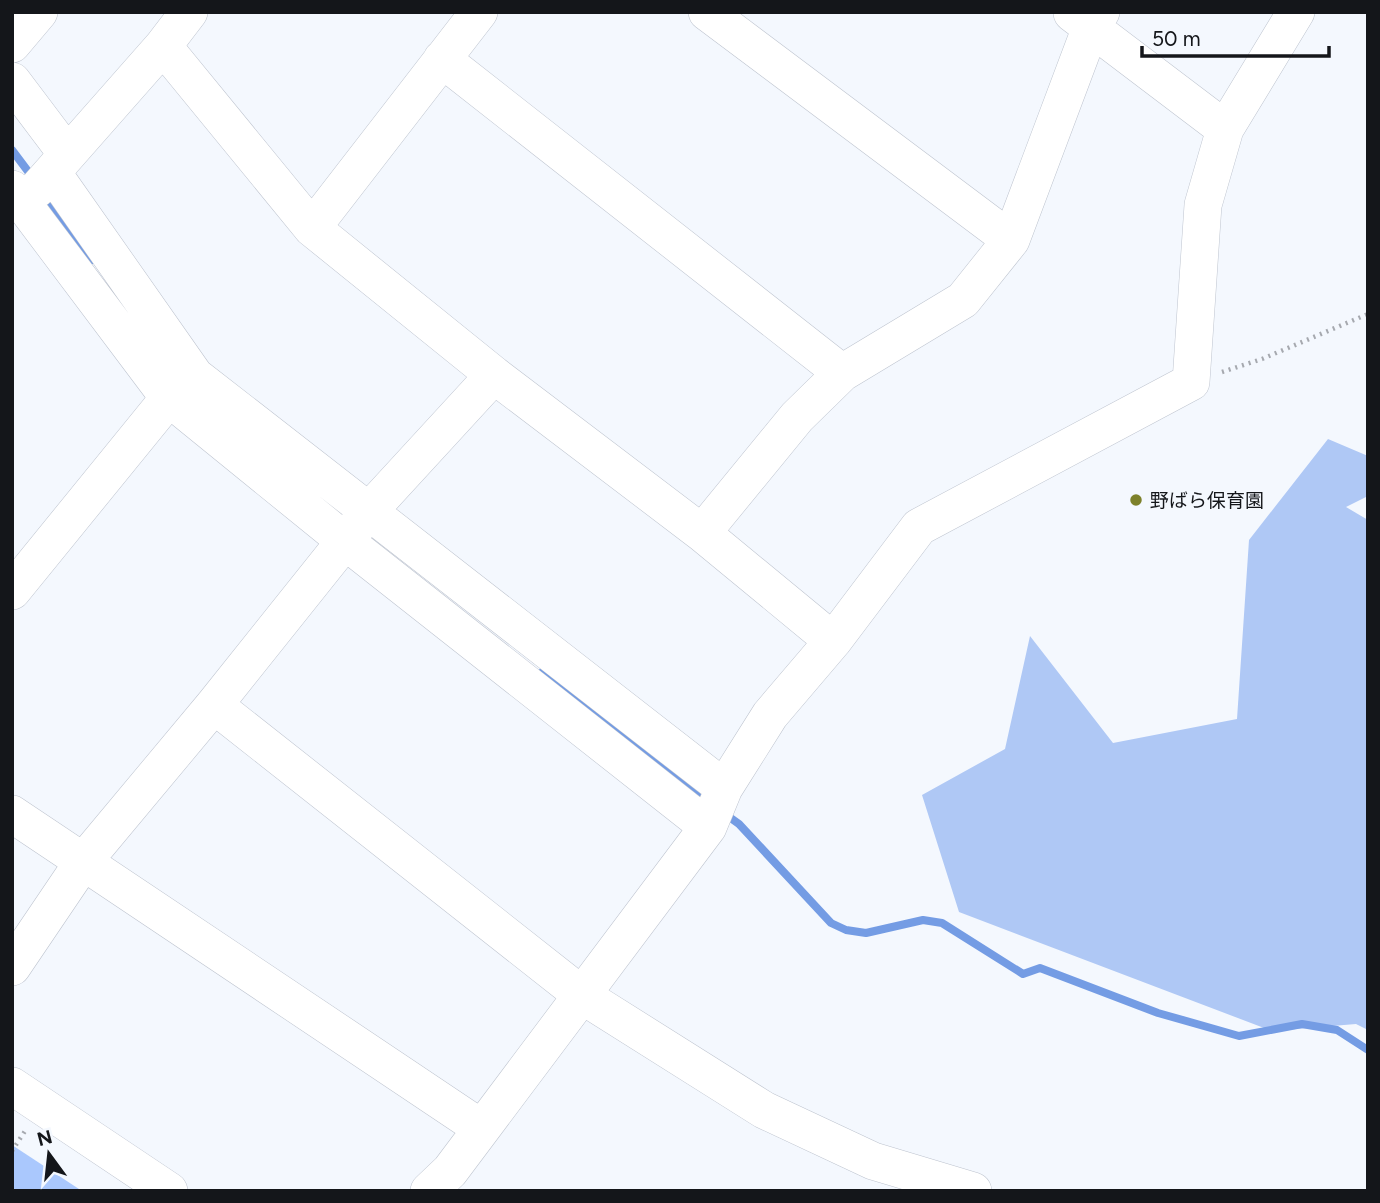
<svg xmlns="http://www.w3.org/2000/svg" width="1380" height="1203" viewBox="0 0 1380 1203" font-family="Figtree,'Noto Sans JP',sans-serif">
	<rect width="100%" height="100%" fill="#f4f8fe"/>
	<path fill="#aac8fd" d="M12,1145L82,1191H12Z"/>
	<path fill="#afc8f5" d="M1328,439L1368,456V496L1346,507L1368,520V1030L1356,1024L1272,1031L959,912L922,795L1005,749L1030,636L1113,743L1237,719L1249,540Z"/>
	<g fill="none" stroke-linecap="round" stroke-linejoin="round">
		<path stroke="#749ce4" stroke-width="8" d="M12,150L33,178
			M44,194L92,260
			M543,671L709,802
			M725,814L739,824L831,923L846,930L866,933L923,920L942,923L1023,974L1040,968L1158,1013L1239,1036L1302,1024L1337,1030L1368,1050"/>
		<g stroke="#bec4cf" stroke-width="38">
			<path id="minor" d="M707,12L1011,240
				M1072,13L1225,129
				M12,44L39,12
				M163,46L312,228L494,375L702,533L833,641
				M442,59L842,373
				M12,81L67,154
				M52,172L195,376L724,788
				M12,189L169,398L345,541L708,827
				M37,189L163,46L189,12
				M312,228L479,12
				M702,533L797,417L842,373L963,300L1011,240L1091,27L1101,12
				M12,591L169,398
				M214,705L583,996L764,1110L873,1161L973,1191
				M12,814L481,1128
				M12,967L83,862L214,705L369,511L494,375
				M12,1086L169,1191
				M429,1191L450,1171L708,827L724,788L770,715L833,641L919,527L1191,382L1203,205L1225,129L1296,12"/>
		</g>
		<path stroke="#a6a9af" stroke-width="4.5" stroke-dasharray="2 5" stroke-linecap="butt" d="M1222,372L1262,359L1368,314
			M12,1151L25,1131"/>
		<use href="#minor" stroke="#fff" stroke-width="37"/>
	</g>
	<circle fill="#7d812b" stroke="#f4f8fe" stroke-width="2.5" cx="1136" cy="500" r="7"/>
	<g text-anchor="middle" stroke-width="7" stroke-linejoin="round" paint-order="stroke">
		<g font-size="19" fill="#14161a" stroke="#f4f8fe" text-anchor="start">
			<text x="1150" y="507">野ばら保育園</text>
		</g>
	</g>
	<rect width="1380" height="1203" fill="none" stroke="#14161a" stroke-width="28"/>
	<g transform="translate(49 1154) rotate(345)" stroke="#f4f8fe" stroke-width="5" paint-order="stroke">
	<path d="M0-5L12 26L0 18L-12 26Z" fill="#14161a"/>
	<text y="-10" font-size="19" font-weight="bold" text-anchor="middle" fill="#14161a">N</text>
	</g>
	<path d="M1142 46v10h187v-10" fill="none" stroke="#14161a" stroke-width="3.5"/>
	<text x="1152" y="46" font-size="21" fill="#14161a" stroke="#f4f8fe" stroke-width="5" paint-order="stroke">50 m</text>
</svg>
